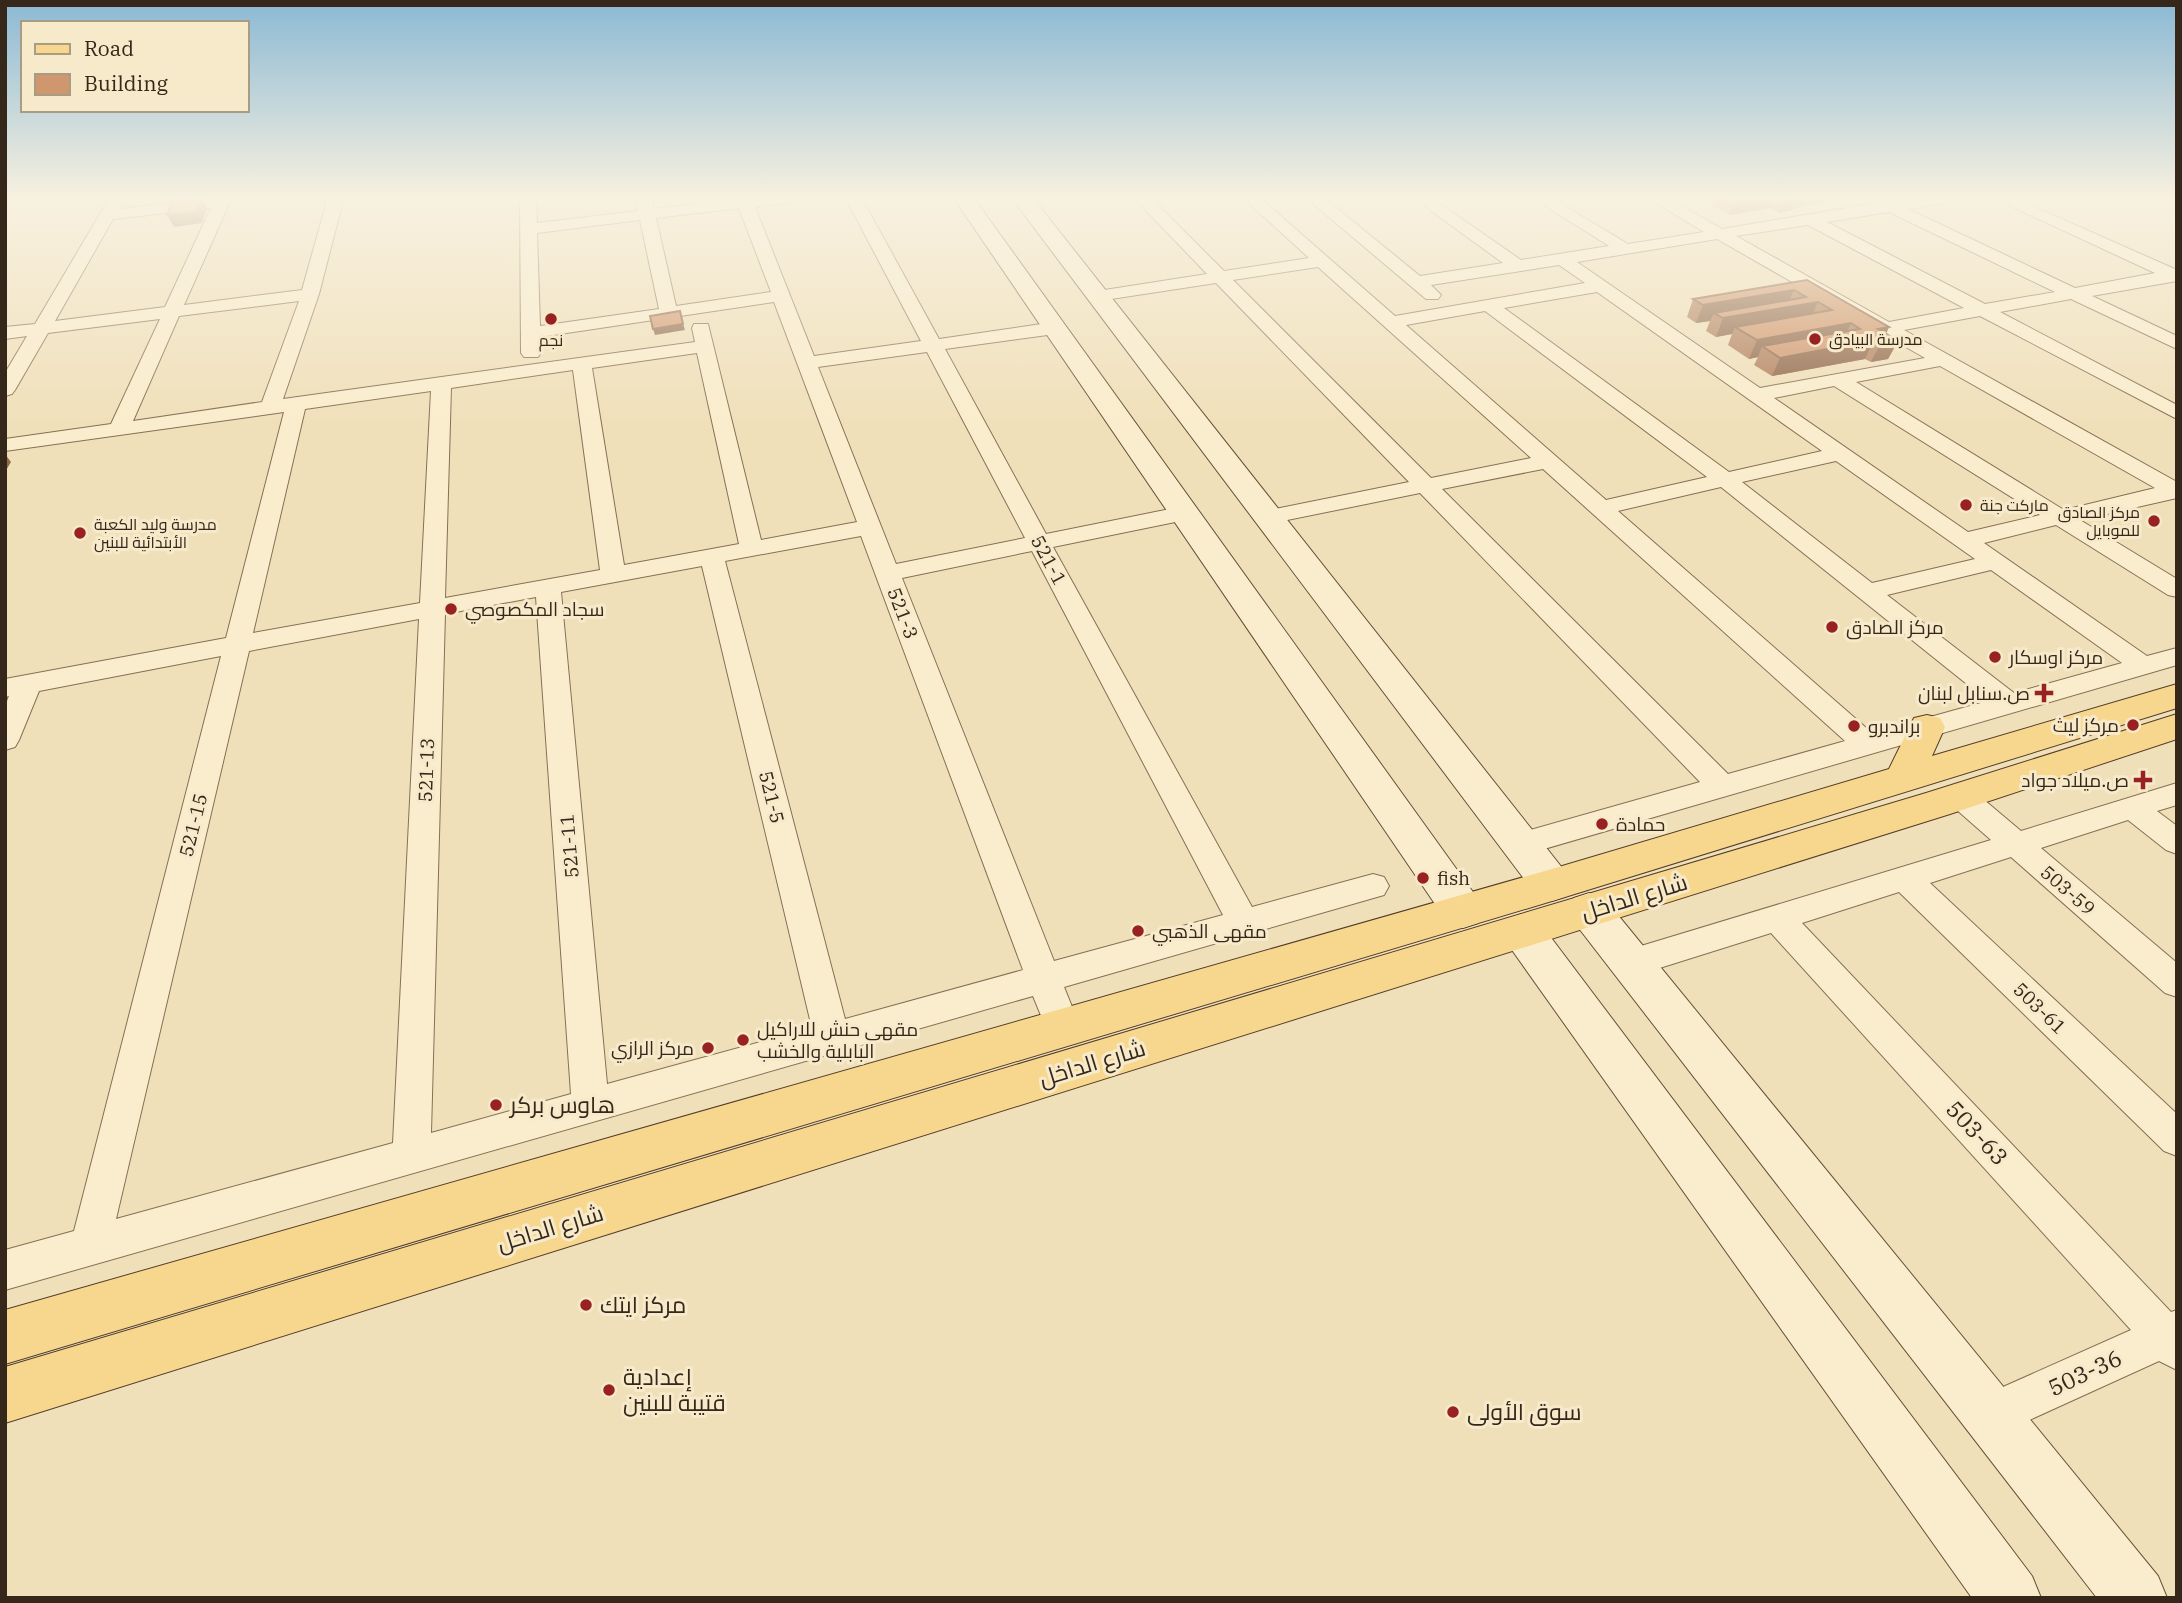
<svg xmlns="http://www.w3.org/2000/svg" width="2182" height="1603" viewBox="0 0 2182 1603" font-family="'IBM Plex Serif',Cairo,serif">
	<rect width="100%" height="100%" fill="#f0e0ba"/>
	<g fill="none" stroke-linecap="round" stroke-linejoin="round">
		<g stroke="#876f54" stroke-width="2">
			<path id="street" d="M110,197H126L119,209L232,197L184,305L302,290L328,197H344L319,294L283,399L695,342L692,328L694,324H708L761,540L857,522L774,302L540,337L541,353L538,357H524L521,353L520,197H536L537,223L638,211L635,197H651L654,209L736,199L735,197H803L795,202L755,207L814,356L921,341L845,197H861L939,339L1055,322L1064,328L1055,334L945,349L1046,534L1185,506L1193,508L1196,513L1193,518L1185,520L1053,547L1252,907L1373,874L1384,877L1389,886L1384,895L1064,987L1081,1029L1075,1040L1063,1044L1051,1040L1033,996L5,1290V1250L74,1231L221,656L39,691L19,740L15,747L5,750V706L9,696L5,697V679L226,638L284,412L5,451V439L111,424L160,319L48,333L15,390L12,394L5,396V373L27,336L5,339V327L35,324ZM211,208L165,307L55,321L113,219ZM739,208L771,292L676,306L656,218ZM640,220L659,309L540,326L537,233ZM299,301L262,402L133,421L179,316ZM927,352L1025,538L896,564L818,367ZM697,353L739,544L624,565L592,368ZM573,370L600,570L445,598L451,388ZM431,391L420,603L253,633L305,409ZM861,536L1023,970L845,1019L725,561ZM1032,551L1223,915L1054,961L902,578ZM702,566L812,1028L607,1084L561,592ZM536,597L571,1094L431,1133L445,614ZM419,619L393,1143L116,1219L249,651Z
				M1133,197H1150L1224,271L1309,258L1242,197H1259L1395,316L1585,283L1559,265L1431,285L1441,295L1438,299H1426L1305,197H1323L1420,276L1503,263L1412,197H1430L1521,260L1609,246L1531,197H1550L1628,244L1704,232L1646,197H1666L1722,229L1889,201L1922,197H1961L1953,202L1908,209L2075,288L2155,273L1991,197H2012L2177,270V281L2092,296L2177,336V349L2071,299L2000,312L2177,405V419L1980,316L1904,330L2177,482V498L2080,520L2177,579V597L2168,595L2056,525L1984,543L2147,656L2177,648V665L1520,856L1509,852L1505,844L1509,836L1700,782L1420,493L1268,524L1260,522L1256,517L1260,512L1409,482L1216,283L1098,301L1092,300L1089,296L1098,291L1207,274ZM1889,212L2055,292L1985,304L1827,222ZM1808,225L1964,308L1889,322L1736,236ZM1717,239L1925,358L1760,388L1577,262ZM1318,267L1531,458L1431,478L1233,280ZM1597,292L1822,451L1729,472L1504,308ZM1485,311L1707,477L1606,500L1406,325ZM1940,366L2155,488L2064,510L1856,382ZM1834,386L2040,515L1968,532L1774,398ZM1836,461L1975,559L1872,583L1742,482ZM1543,469L1845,741L1728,774L1442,489ZM1721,487L1988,701L1872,733L1618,511ZM1991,570L2122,663L2014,693L1887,595Z
				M2177,783V805L2157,811L2177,826V854L2166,850L2128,820L2041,848L2177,963V997L2165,993L2011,857L1930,883L2177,1114V1156L2164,1151L1899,892L1802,923L2171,1312L2177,1310V1370L2159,1361L1992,1437L1976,1431L1970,1415L1976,1399L2131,1330L1771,933L1631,977L1619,973L1614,963L1619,953L1631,949L1991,840L1950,804L1945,796L1950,788L1960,785L1970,788L2021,831Z"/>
		</g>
		<g stroke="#685037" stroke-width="2">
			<path id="secondary" d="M953,197H973L1478,899L1484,911L1478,923L1463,928L1448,923Z
				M1011,197H1032L1567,874L1573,885L1567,896L1552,901L1537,896Z
				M1589,893L1604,898L2158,1576L2167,1598H2097L1574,922L1568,910L1574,898Z
				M1522,914L1537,919L2032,1576L2041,1598H1972L1507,943L1501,931L1507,919Z"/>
		</g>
		<g stroke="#543d29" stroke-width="2">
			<path id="primary" d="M2177,684V708L1552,901L5,1364V1310L1552,869L1889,769L1914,718L1927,715L1940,718L1945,727L1932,756Z
				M2177,714V739L1950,814L5,1423V1367L1926,793Z"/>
		</g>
		<use href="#street" fill="#faedcd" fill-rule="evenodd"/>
		<use href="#secondary" fill="#faedcd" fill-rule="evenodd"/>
		<use href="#primary" fill="#f7d78e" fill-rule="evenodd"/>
	</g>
	<path fill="#b3825f" d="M1683,197H1834L1833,200L1794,208L1792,210L1779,213L1771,208L1730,215L1712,205L1714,199L1691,202Z
		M1807,280L1889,327L1886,334L1898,341L1888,359L1871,362L1865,359L1772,376L1754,365L1758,357L1749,359L1728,345L1732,334L1716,337L1706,331L1710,321L1696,323L1687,317L1693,299Z"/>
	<path fill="#926a4d" d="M201,197L207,208L202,223L174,227L167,215Z
		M1693,197H1714V199L1691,202Z
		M1741,197H1776L1771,208L1730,215L1736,198Z
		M1785,197H1798L1792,210L1779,213Z
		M1799,197H1834L1833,200L1795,208Z
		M1794,290L1786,308L1818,302L1810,320L1735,327L1732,334L1716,337L1723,318L1714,313L1710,321L1696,323L1703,305Z
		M1851,323L1842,342L1762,346L1758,357L1749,359L1757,340Z
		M683,324L685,330L655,335L653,329Z
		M1889,327L1881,344L1898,341L1888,359L1871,362L1880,344L1874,340L1865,359L1772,376L1780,358L1878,329Z
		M5,454L11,462L5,472Z"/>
	<path fill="#d0976e" stroke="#926a4d" stroke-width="2" d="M201,197L196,212L167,215L173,200Z
		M1807,280L1889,327L1878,329L1898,341L1880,344L1874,340L1780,358L1762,346L1860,329L1851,323L1757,340L1735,327L1832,310L1818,302L1723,318L1714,313L1806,297L1794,290L1703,305L1693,299Z
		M680,311L683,324L653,329L650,316Z"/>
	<linearGradient id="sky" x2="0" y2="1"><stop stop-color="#8bb9d4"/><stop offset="0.47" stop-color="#f8f1e0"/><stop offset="1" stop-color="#f8f1e0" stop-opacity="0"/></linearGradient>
	<rect width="2182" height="422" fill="url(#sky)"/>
	<g fill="#982121" stroke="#f7eaca" stroke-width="2.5">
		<circle cx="551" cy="319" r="7"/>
		<circle cx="1815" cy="339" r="7"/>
		<circle cx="1966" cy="505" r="7"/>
		<circle cx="2154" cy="521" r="7"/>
		<circle cx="80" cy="533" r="7"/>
		<circle cx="451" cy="609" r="7"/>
		<circle cx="1832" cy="627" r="7"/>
		<circle cx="1995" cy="657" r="7"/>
		<path d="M2040.5 682.5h7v7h7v7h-7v7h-7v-7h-7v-7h7z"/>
		<circle cx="2133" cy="725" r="7"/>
		<circle cx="1854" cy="726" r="7"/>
		<path d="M2139.5 769.5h7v7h7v7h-7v7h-7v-7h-7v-7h7z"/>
		<circle cx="1602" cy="824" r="7"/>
		<circle cx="1423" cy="878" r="7"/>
		<circle cx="1138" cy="931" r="7"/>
		<circle cx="743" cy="1040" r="7"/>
		<circle cx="708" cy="1048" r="7"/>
		<circle cx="496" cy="1105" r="7"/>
		<circle cx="586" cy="1305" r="7"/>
		<circle cx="609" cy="1390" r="7"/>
		<circle cx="1453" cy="1412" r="7"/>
	</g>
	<g text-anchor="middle" stroke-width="6" stroke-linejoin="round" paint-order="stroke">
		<g font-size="16" fill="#35271a" stroke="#f7eaca" text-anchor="start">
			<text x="1829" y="345">مدرسة البيادق</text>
			<text x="551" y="346" text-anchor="middle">نجم</text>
			<text x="1980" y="511">ماركت جنة</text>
			<text x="2140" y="518" text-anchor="end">مركز الصادق<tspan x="2140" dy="18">للموبايل</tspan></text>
			<text x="94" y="530">مدرسة وليد الكعبة<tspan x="94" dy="18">الأبتدائية للبنين</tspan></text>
		</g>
		<g font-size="19" fill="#35271a" stroke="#f7eaca">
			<text transform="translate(1049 560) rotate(62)" y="7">521-1</text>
			<text transform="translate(903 613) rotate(69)" y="7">521-3</text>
			<text transform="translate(426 770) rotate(-88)" y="7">521-13</text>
			<text transform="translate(772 797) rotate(76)" y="7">521-5</text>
			<text transform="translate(193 825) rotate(-76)" y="7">521-15</text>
			<text transform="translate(569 846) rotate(-95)" y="7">521-11</text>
			<text transform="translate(2068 890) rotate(41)" y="7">503-59</text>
			<text transform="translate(2040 1008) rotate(44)" y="7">503-61</text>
		</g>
		<g font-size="19" fill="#35271a" stroke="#f7eaca" text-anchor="start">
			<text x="465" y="616">سجاد المكصوصي</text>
			<text x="1846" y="634">مركز الصادق</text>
			<text x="2009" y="664">مركز اوسكار</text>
			<text x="2030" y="700" text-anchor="end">ص.سنابل لبنان</text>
			<text x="2119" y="732" text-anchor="end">مركز ليث</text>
			<text x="1868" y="733">براندبرو</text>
			<text x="2129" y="787" text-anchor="end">ص.ميلاد جواد</text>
			<text x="1616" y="831">حمادة</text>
			<text x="1437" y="885">fish</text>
			<text x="1152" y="938">مقهى الذهبي</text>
			<text x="757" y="1036">مقهى حنش للاراكيل<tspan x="757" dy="22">البابلية والخشب</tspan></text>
			<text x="694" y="1055" text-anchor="end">مركز الرازي</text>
		</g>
		<g font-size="23" fill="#35271a" stroke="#f7eaca">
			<text transform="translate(1634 897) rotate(-17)" y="8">شارع الداخل</text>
			<text transform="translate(1092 1063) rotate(-17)" y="8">شارع الداخل</text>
			<text transform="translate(1977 1133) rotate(47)" y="8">503-63</text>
			<text transform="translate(550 1228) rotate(-17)" y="8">شارع الداخل</text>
			<text transform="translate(2085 1373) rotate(-25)" y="8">503-36</text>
		</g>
		<g font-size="23" fill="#35271a" stroke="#f7eaca" text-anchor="start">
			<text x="510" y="1113">هاوس بركر</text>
			<text x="600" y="1313">مركز ايتك</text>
			<text x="623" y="1385">إعدادية<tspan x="623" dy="26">قتيبة للبنين</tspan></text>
			<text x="1467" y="1420">سوق الأولى</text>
		</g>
	</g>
	<rect width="2182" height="1603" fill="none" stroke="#35271a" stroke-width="14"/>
	<rect x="21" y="21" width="228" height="91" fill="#f7eaca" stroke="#a99c84" stroke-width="2"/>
	<rect x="35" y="44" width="35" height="10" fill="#f7d78e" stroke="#a99c84" stroke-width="2"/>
	<text x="84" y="56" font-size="21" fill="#35271a">Road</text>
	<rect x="35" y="74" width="35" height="21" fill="#d0976e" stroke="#a99c84" stroke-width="2"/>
	<text x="84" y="91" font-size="21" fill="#35271a">Building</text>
</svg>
